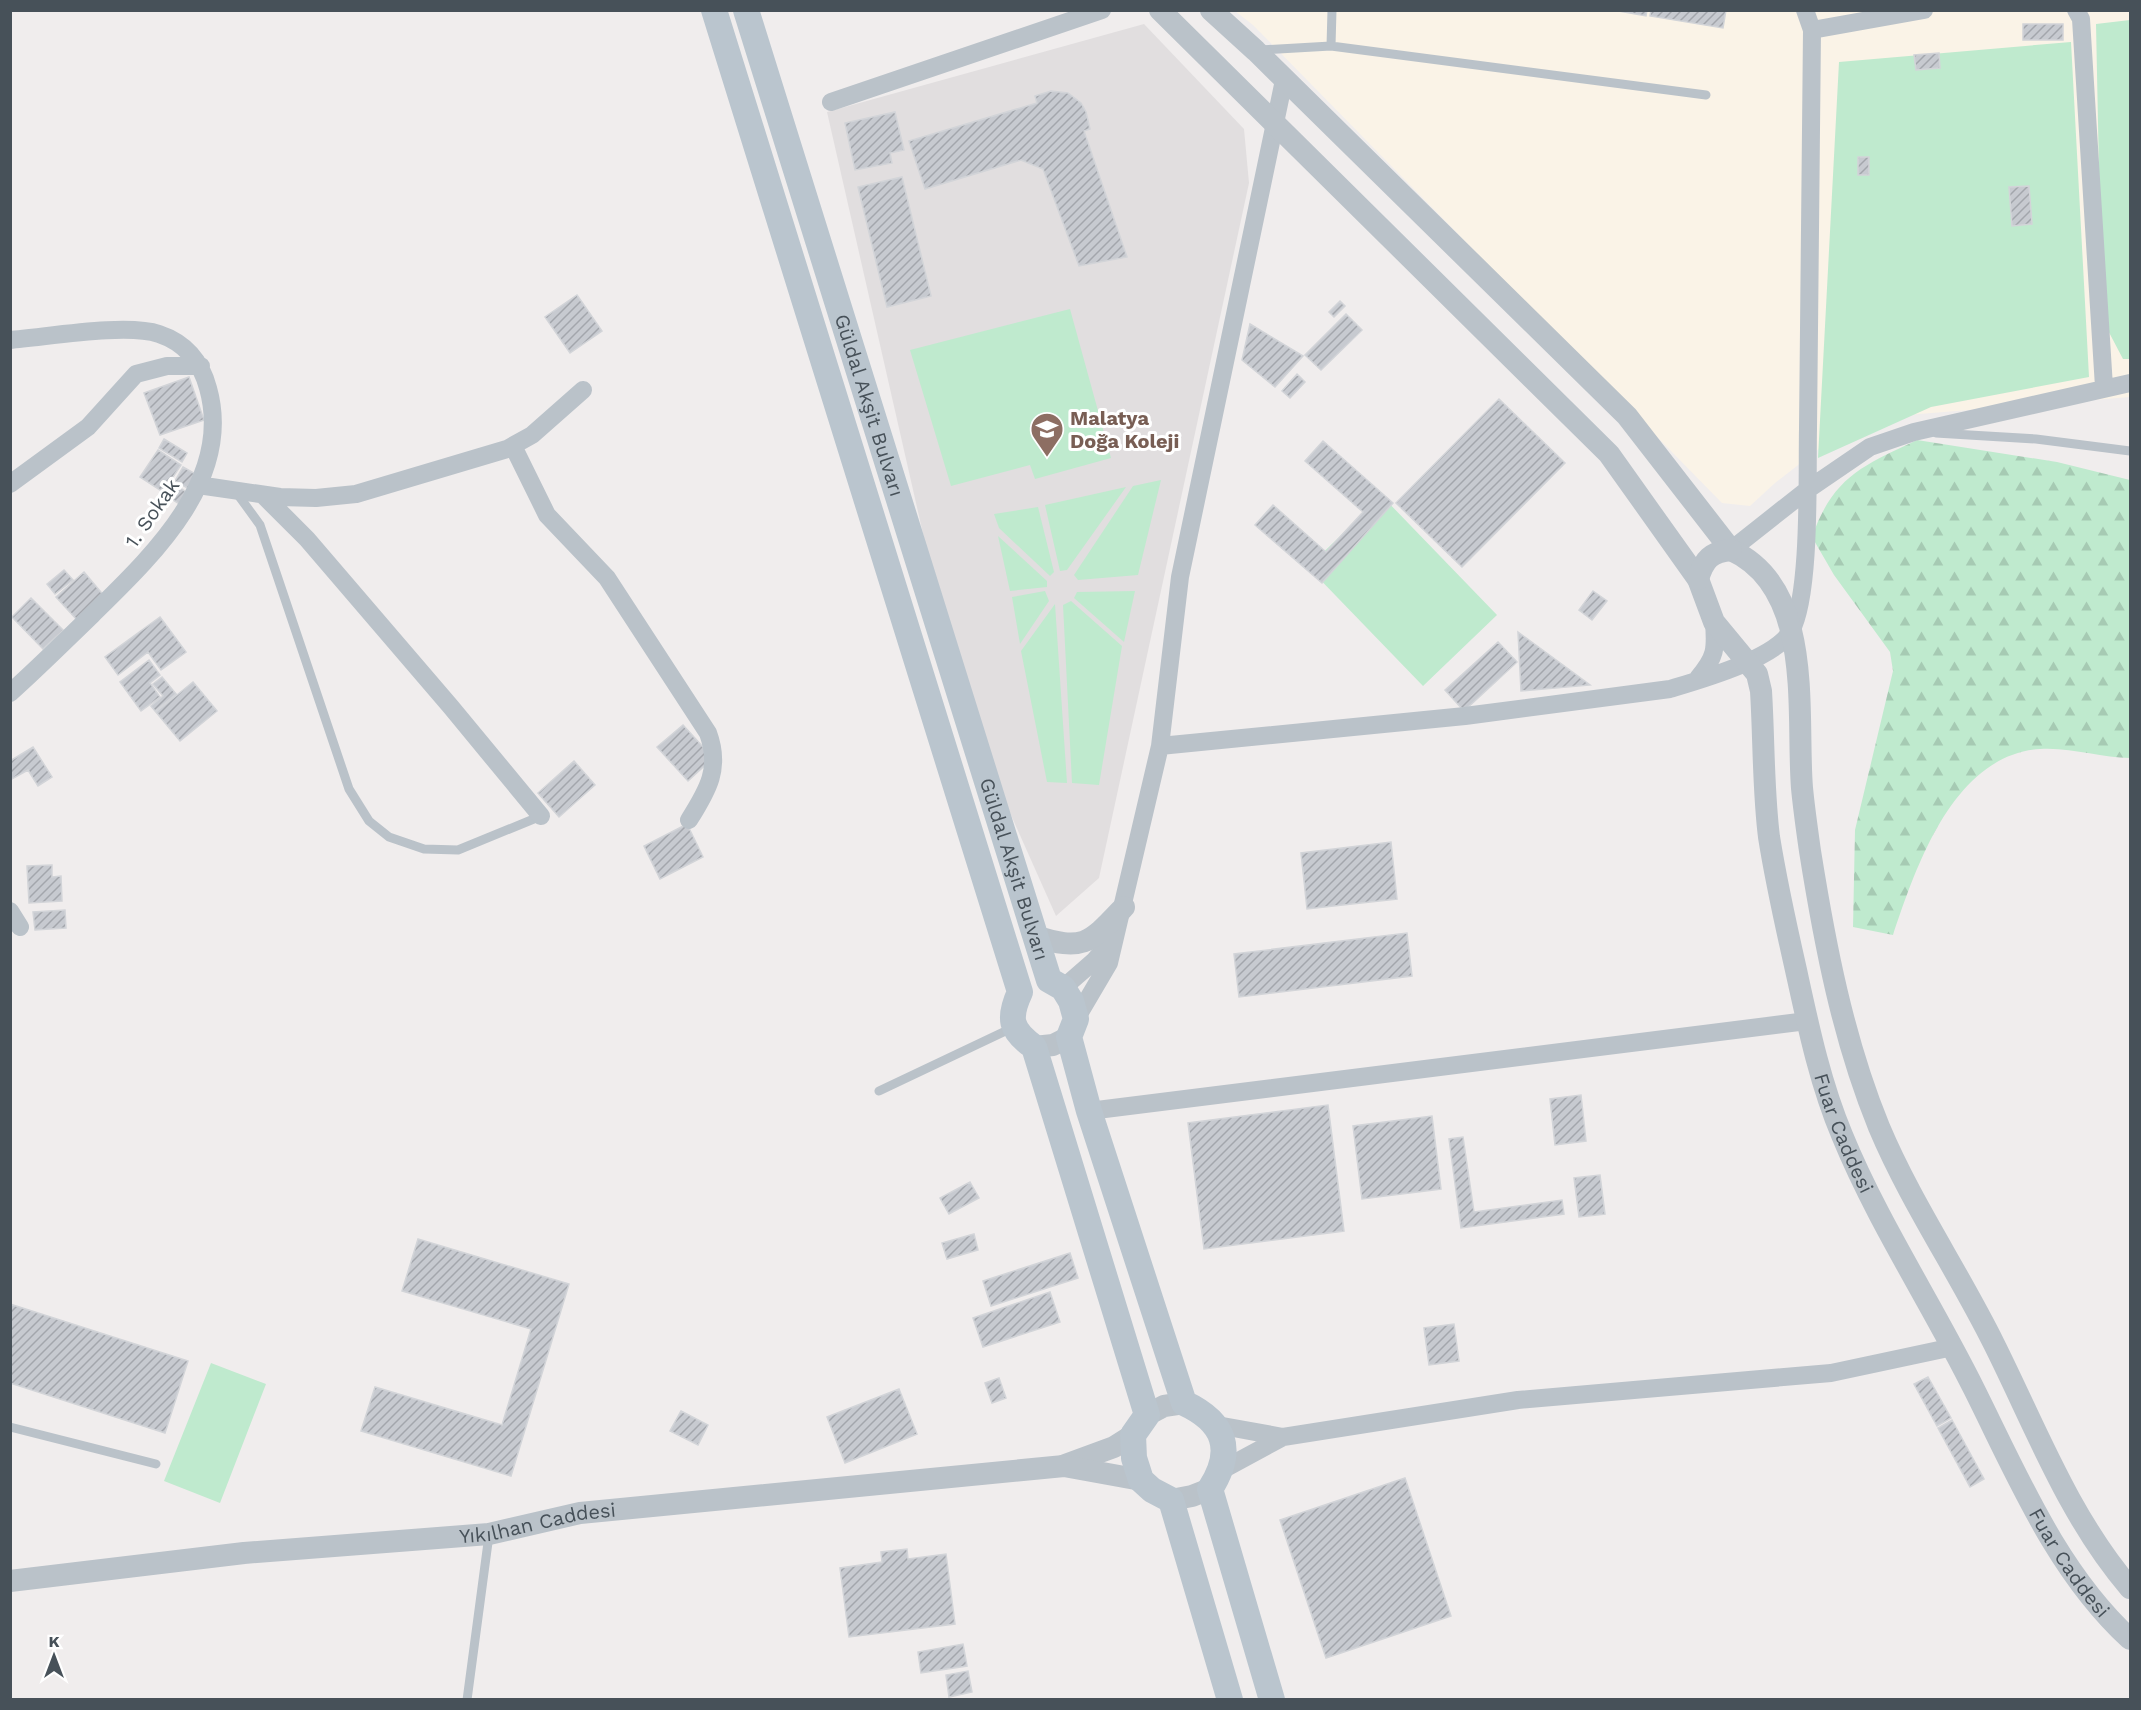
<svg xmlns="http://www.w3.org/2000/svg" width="2141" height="1710" viewBox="0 0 2141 1710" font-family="'Work Sans',sans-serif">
	<defs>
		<pattern id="forest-firs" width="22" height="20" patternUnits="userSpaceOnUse" patternTransform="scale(1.5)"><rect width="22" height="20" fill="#bfeace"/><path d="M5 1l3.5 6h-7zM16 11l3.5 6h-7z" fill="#a6cab3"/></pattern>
		<pattern id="building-hatch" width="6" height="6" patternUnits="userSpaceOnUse" patternTransform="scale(1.5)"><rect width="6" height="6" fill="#c7cad0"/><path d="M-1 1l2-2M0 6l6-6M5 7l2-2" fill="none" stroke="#a3a6ac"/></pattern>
	</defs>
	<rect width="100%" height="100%" fill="#f0eded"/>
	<path fill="#faf3e7" d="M1235,11H2130V397L1857,419L1775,483L1750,506L1722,503L1253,25Z"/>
	<path fill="#e1dedf" d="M1144,24L1244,129L1249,183L1099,878L1056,916L962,705L827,112Z"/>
	<path fill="#bfeace" d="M2130,20V359H2123L2102,319L2096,24Z
		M2071,42L2089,377L1931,407L1818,458L1839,62Z
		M1070,309L1111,458L1035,479L1030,465L951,486L910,350Z
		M1161,480L1138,575L1078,580L1074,575L1133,486Z
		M1126,487L1067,570L1060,571L1045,505Z
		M1382,496L1497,615L1423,686L1308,567Z
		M1038,507L1054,572L1050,576L999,528L994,514Z
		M998,536L1047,581V587L1010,591Z
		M1045,591L1049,601L1020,644L1012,597Z
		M1135,591L1124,642L1074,598L1077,592Z
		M1071,601L1122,646L1099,785L1072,783L1063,605Z
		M1055,604L1067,783L1047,782L1021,651Z
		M211,1363L266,1384L220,1503L164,1481Z"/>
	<path fill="url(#forest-firs)" d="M1917,440L2057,462L2130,480V758C2101,758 2071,747 2040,749C1953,755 1916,867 1893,935L1853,927L1855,830L1893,671L1890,652L1834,575L1812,537C1833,477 1862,466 1917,440Z"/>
	<path fill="url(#building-hatch)" stroke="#d2d4d8" stroke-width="1.5" d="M1613,10H1647L1646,16Z
		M1651,10H1726L1723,28L1650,16Z
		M2023,24H2063V40H2023Z
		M1939,53L1940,68L1916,70L1914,55Z
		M1051,91L1068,93L1081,103L1086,112L1090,129L1084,131L1127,257L1079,266L1043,169L1021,160L925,189L909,141L1037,103L1035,96Z
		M895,112L904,150L890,153L892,163L855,170L845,123Z
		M1858,157H1869V175H1858Z
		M902,177L931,296L887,307L858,187Z
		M2029,186L2032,224L2012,226L2009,187Z
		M577,295L602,331L570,353L545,317Z
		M1340,301L1345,306L1334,317L1329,312Z
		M1346,314L1362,330L1321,370L1305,355Z
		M1250,324L1303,356L1275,387L1242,360Z
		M1297,374L1305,382L1290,398L1282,391Z
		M189,377L204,420L160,435L144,393Z
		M1499,399L1565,463L1462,567L1396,503Z
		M164,439L187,453L182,462L159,448Z
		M1323,441L1393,503L1322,583L1255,525L1273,505L1326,552L1363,512L1305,461Z
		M158,450L181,465L163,492L140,477Z
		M183,467L199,476L191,490L175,481Z
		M173,483L189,494L181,505L165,495Z
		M64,570L73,580L55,594L47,584Z
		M84,572L105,597L78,621L56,597Z
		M1593,591L1607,601L1592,620L1579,610Z
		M31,598L63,630L43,649L12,617Z
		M160,617L186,652L161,670L148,652L118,675L105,657Z
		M1518,632L1590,685L1521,691Z
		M1498,642L1517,662L1464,711L1445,690Z
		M149,660L160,675L150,683L160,697L141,711L120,682Z
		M162,677L176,694L155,711L151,706L163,696L153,684Z
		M193,682L217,711L180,741L156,712Z
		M683,725L713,758L688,781L657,747Z
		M33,747L52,777L38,786L28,770L10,780V761Z
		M574,761L595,785L559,817L538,793Z
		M687,824L703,857L660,879L644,846Z
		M1391,842L1397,899L1307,909L1301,853Z
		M52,865V877L61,876L62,901L29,903L27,866Z
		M65,910L66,928L35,930L33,912Z
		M1407,933L1412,976L1239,997L1234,954Z
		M1581,1095L1586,1141L1555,1145L1550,1099Z
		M1328,1105L1344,1231L1204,1249L1188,1123Z
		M1432,1116L1441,1189L1362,1199L1353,1126Z
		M1463,1137L1474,1212L1562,1200L1564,1214L1461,1228L1449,1139Z
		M1600,1175L1605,1214L1579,1217L1574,1178Z
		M970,1182L979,1198L949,1214L940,1198Z
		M974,1234L978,1250L947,1259L942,1243Z
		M418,1239L569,1284L511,1476L361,1431L375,1387L502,1425L531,1329L402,1291Z
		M1070,1253L1078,1278L991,1306L983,1281Z
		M1050,1292L1060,1322L983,1347L973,1318Z
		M10,1304L188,1361L165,1433L10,1383Z
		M1454,1324L1459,1361L1429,1365L1424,1328Z
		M1928,1377L1951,1418L1937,1426L1914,1384Z
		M999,1378L1006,1398L992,1403L985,1383Z
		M899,1389L917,1434L845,1463L827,1417Z
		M681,1411L708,1425L698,1445L670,1431Z
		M1952,1420L1984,1479L1970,1487L1938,1428Z
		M1405,1478L1451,1616L1326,1658L1280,1520Z
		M907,1549L908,1559L946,1554L955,1624L849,1637L840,1568L882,1562L881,1552Z
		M963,1644L967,1666L921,1673L918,1652Z
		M968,1671L972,1692L949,1697L946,1675Z"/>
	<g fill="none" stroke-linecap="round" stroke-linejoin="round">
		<path stroke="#bac2c9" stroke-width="9" d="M1331,46L1332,10
			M1261,50L1331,46L1706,95
			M1936,433L2036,439L2130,451
			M236,492L260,525L349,789L369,821L389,837L424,849L458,850L541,816
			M879,1091L1014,1027
			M10,1427L156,1464
			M467,1700L489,1535"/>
		<path stroke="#bac2c9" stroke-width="18" d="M2076,10L2081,19L2104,387
			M1812,30L1924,10
			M831,102L1102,10
			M10,340C48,337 126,323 159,334C186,343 201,362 208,388C234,480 151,557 92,615C65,641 38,668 10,693
			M513,446L547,515L607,578L708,733C721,768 708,790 689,820
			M10,484L88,427L136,374L167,366H201
			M198,485L280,497L316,498L356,494L507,449L532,435L583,390
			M263,495L307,539L451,707L541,816
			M1731,550L1807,490L1870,447L1914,432L2130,383
			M1698,678C1716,657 1716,649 1714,622
			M1160,746L1465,716L1670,689C1700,680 1775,659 1791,631C1811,595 1807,475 1808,429C1809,296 1811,163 1812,30L1805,10
			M10,911L20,927
			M1063,988L1094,961L1112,940
			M1076,1019L1109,963L1160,746L1180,577L1284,80
			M1089,1111L1807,1021
			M1217,1425L1283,1437L1518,1400L1831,1373L1953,1347
			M1222,1470L1283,1437"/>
		<g stroke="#bac2c9" stroke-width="22">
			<path id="s1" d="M1160,10L1609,454L1698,579L1714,622L1757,674L1761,691C1764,739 1763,789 1769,837C1776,881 1786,926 1796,970C1808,1025 1820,1083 1842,1135C1878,1223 1932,1304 1974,1389C2018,1477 2057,1572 2130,1639"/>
			<path d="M1211,10L1256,51L1627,416L1731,550C1815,588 1796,713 1802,788C1804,809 1807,830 1810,851C1825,945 1843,1039 1879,1127C1911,1203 1958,1271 1994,1344C2036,1428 2069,1517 2130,1588"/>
			<path d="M1698,579C1704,559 1711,552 1731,550"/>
			<path d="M1035,936C1084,952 1090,943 1124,907"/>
			<path d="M1034,1047L1053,1045L1069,1037"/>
			<path d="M1147,1415L1164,1406L1184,1403"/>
			<path d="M1065,1465L1114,1447L1133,1435"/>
			<path d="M1171,1500L1192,1496L1210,1489"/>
			<path id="s2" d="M10,1581L244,1553L489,1534L580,1513L1064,1466L1141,1480"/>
		</g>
		<g stroke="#bac5ce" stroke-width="26">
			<path d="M714,10L1020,992C1008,1018 1010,1030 1034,1047L1147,1415L1133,1435L1134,1458L1141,1480L1152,1490L1171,1500L1230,1700"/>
			<path id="s3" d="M746,10L1049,980L1063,988L1071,1001L1076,1019L1069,1037L1089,1111L1184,1403C1225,1422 1235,1450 1210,1489L1272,1700"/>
		</g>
	</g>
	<defs>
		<g id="school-pin" transform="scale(1.725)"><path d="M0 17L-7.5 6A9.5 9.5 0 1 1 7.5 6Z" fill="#8d6e63" stroke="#fff"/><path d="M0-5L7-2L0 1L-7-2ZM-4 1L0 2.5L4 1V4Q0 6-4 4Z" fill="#fff"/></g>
	</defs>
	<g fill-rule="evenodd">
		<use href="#school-pin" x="1047" y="429"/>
	</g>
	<g text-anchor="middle" stroke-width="6" stroke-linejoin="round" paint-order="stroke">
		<g font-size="20" fill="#475159" stroke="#fff">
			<text dy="7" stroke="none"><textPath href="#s3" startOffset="414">Güldal Akşit Bulvarı</textPath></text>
			<text transform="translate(152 513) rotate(-55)" y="7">1. Sokak</text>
			<text dy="7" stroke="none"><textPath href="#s3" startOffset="900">Güldal Akşit Bulvarı</textPath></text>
			<text dy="7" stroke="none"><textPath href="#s1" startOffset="1368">Fuar Caddesi</textPath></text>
			<text dy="7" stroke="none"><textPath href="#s2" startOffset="531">Yıkılhan Caddesi</textPath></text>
			<text dy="7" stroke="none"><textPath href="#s1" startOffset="1854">Fuar Caddesi</textPath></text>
		</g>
		<g font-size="20" font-weight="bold" fill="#785e54" stroke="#fff" text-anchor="start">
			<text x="1070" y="425">Malatya<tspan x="1070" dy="23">Doğa Koleji</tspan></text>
		</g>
	</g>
	<rect width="2141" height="1710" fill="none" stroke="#475159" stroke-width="24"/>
	<g transform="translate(54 1656)" stroke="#ffffff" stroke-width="4.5" paint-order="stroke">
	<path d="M0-4.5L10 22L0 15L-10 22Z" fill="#475159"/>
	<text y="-9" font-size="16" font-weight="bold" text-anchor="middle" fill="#475159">K</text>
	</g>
</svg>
